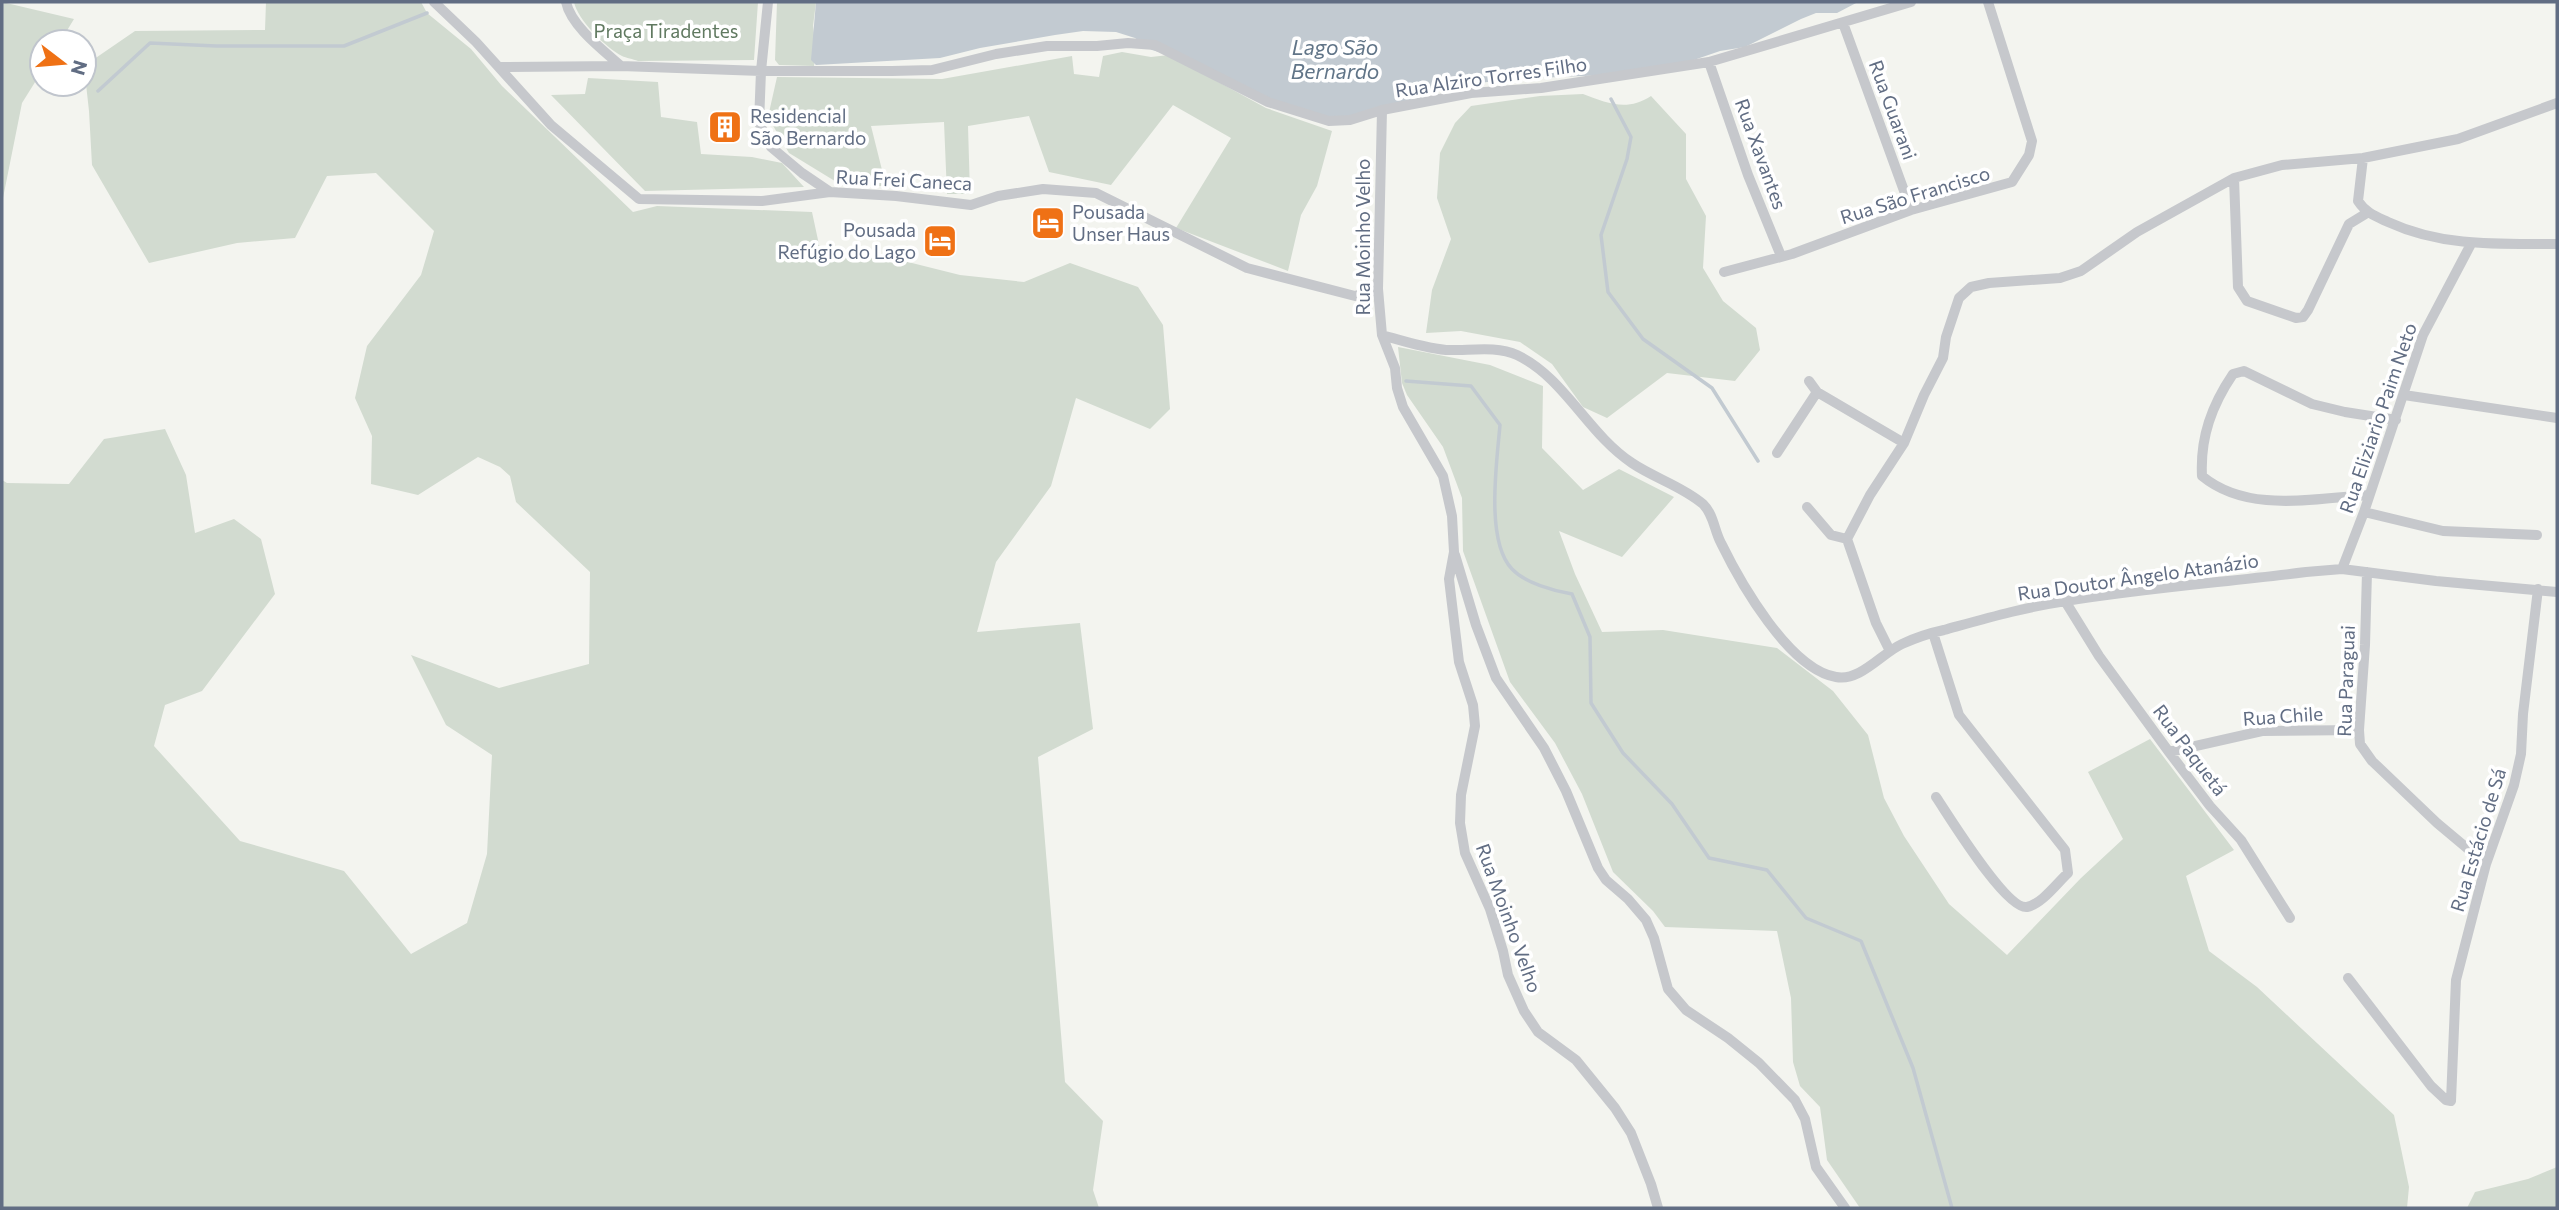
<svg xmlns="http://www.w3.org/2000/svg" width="2559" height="1210" viewBox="0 0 2559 1210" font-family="Commissioner,sans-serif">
	<rect width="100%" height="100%" fill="#f3f4ef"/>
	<path fill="#d2dbd0" d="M2,2L74,19L60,42H42V71L22,103L2,203Z
		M266,2H421L427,13L471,49L502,86L633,212L657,206L812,212L821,254L888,257L960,275L1024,282L1070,263L1138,287L1163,325L1170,409L1150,429L1076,398L1051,486L996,562L977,632L1080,623L1093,729L1038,757L1065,1082L1103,1121L1093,1190L1099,1208H2V480L7,483L69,484L104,439L165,429L186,475L195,533L234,519L261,539L275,594L202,691L165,705L154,746L240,841L344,871L411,954L467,923L487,854L492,755L446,725L411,655L499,688L589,664L590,572L516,502L510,476L500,467L478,457L418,495L371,484L372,436L355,398L367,346L421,275L434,231L376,173L327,176L295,238L237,243L149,263L92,165L89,111L84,66L135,31L265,30Z
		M574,2H758L754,60L638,61C633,59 626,58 622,56C606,48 577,19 574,2Z
		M777,2H816L813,26L816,50L814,66L779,65L775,60Z
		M1122,52L1151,57L1169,55L1266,108L1332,131L1317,186L1301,215L1288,271L1176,228L1231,138L1173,105L1111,185L1049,172L1029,116L968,126L970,194H947L944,122L871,126L886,186H843L789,153L768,117L777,77L942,79L1072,56L1074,74L1099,77L1103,56Z
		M588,78L658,82L661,117L697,122L701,154L752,157L782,163L804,187L645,191L551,95L585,94Z
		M1583,94C1607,103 1627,112 1651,96L1686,134V179L1706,216L1703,268L1723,301L1756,328L1760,350L1735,381L1667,373L1607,418L1583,407L1552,364L1520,342L1461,331L1426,333L1432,290L1451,239L1437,198L1440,153L1455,123L1471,106L1540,96Z
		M1398,347L1490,365L1543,386L1542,448L1583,490L1619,469L1674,497L1622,557L1559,531L1575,574L1602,632L1663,630L1777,648L1833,691L1868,735L1884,798L1904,836L1949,904L2007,955L2081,878L2123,839L2088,772L2150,739L2234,850L2186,876L2209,951L2257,987L2394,1115L2409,1187L2407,1208H1860L1827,1160L1820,1107L1800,1086L1793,1062L1791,998L1777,931L1665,927L1653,911L1613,872L1582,794L1555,743L1510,682L1463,551L1462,498L1443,447L1407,395L1402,383Z
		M2557,1167V1208H2467L2475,1192L2528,1179Z"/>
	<path fill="#c2cad1" d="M816,2H1858L1837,13H1816L1801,19L1745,47L1720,51L1688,62L1606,75L1514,79L1452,86L1419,95L1388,112L1330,118L1296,110L1185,60L1152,50L1135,38L1116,32L1083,31L1055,35L980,48L940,58L816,65L811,60Z"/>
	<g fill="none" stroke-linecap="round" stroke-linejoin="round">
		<path stroke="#c2cad1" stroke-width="3.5" d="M98,91L150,43L216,46H344L427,13
			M1611,99L1631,137L1627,159L1601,235L1608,292L1643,339L1712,388L1758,461
			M1406,381L1471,386L1500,425C1497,461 1485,541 1512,569C1525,583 1554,591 1572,594L1590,637L1591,703L1623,753L1672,804L1709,858L1767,870L1806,918L1861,941L1913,1068L1952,1208"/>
		<path stroke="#c6c8cc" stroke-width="10" d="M434,2L476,42L551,125L639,199L762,201L830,192L896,196L971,205L998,196L1043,189L1096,193L1247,268L1355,296L1378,289
			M566,2C571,26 603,50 621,66
			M768,2L761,71L759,123L771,147L802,173L830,192
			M1843,23L1911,210
			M1709,62L1748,175L1781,256
			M499,67L621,66L761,71H892L932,70L996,54L1047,46H1097L1128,43L1155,45L1268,102L1329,121L1350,120L1382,110L1471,93L1541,88L1709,62L1911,2
			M1382,110L1378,289L1382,335L1395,368L1397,388L1403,407L1443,476L1452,516L1454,552L1449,579L1451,596L1459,662L1473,705L1475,726L1461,795L1460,823L1465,853L1490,909L1503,951L1508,975L1524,1011L1538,1032L1576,1060L1615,1108L1631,1133L1651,1184L1658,1208
			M2363,158L2358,201C2366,213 2375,216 2388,222C2442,247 2499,244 2557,244
			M2234,178L2238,287L2247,301L2296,318L2303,317L2308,310L2349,224L2367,213
			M1724,272L1792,254L1911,210L2012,182L2029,155L2032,141L1988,2
			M1382,335C1403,341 1424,348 1446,350C1468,351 1496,345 1517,355C1565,378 1587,433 1632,463C1654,478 1682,486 1703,504C1714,515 1714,530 1721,543C1740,582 1789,669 1836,677C1860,682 1882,653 1902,644C1915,638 1930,633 1944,630C1984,619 2025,607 2066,601C2146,588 2227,582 2306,572L2342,569L2436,581L2557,592
			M1809,381L1817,392L1904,443
			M2404,395L2557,418
			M1777,453L1817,392
			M2368,495C2315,498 2248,514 2202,476C2200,437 2212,405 2233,374L2244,371L2312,404L2345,412L2396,420
			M1807,507L1831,535L1847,539
			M2364,512L2443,531L2537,535
			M1455,555L1476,625L1496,678L1544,748L1566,791L1598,868L1606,880L1628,899L1646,920L1654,938L1668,989L1686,1010L1728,1038L1759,1063L1795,1100L1805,1119L1816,1167L1845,1208
			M2342,569L2364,512L2423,335L2471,244
			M2367,572L2365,645L2359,730L2360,744L2372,761L2437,823L2486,864
			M2065,601L2099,656L2169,752L2210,806L2241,840L2290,918
			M1933,633L1959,715L2065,850L2068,873C2057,883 2042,904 2027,907C2006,910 1949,816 1936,797
			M1890,651L1876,623L1847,539L1870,495L1904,443L1924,395L1943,358L1946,337L1959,298L1971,287L1989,283L2060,278L2081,271L2137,232L2234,178L2282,165L2363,158L2458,139L2557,103
			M2169,752L2262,731L2359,730
			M2348,978L2431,1086L2446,1100L2451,1101L2456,980L2486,864L2514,785L2521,754L2523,714L2538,589"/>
	</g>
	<defs>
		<g id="building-square" transform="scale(1.75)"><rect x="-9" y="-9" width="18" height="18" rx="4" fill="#ef7115" stroke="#fff"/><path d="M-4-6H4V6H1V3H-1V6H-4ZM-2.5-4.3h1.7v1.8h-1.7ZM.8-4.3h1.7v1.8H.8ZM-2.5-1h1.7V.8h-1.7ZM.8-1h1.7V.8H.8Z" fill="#fff"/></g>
		<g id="hotel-square" transform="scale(1.75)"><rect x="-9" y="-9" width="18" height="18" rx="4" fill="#ef7115" stroke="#fff"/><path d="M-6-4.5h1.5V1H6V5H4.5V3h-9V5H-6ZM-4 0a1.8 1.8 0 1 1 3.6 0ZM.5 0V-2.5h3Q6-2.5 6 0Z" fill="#fff"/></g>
	</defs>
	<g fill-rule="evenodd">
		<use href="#building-square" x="725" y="127"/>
		<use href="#hotel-square" x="1048" y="223"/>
		<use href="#hotel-square" x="940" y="241"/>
	</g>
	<g text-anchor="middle" stroke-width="7" stroke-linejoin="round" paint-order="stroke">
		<g font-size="19" fill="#607960" stroke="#fff">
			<text x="666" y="38">Praça Tiradentes</text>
		</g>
		<g font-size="19" fill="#616d83" stroke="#fff">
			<text transform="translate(1491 77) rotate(-8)" y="7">Rua Alziro Torres Filho</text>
			<text transform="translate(1893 110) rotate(70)" y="7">Rua Guarani</text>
			<text transform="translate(1761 154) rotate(70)" y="7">Rua Xavantes</text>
			<text transform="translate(904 180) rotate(3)" y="7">Rua Frei Caneca</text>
			<text transform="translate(1915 195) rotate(-17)" y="7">Rua São Francisco</text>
			<text transform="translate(1363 237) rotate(-90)" y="7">Rua Moinho Velho</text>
			<text transform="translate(2378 418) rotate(-71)" y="7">Rua Eliziario Paim Neto</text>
			<text transform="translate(2138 577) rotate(-8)" y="7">Rua Doutor Ângelo Atanázio</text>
			<text transform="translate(2346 681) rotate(-88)" y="7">Rua Paraguai</text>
			<text transform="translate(2283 716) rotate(-4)" y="7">Rua Chile</text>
			<text transform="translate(2190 750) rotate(53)" y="7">Rua Paquetá</text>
			<text transform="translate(2478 840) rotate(-73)" y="7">Rua Estácio de Sá</text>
			<text transform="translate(1509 918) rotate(70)" y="7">Rua Moinho Velho</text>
		</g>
		<g font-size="19" fill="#616d83" stroke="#fff" text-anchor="start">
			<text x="750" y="123">Residencial<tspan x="750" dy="22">São Bernardo</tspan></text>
			<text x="1072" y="219">Pousada<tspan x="1072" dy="22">Unser Haus</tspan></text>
			<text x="916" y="237" text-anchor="end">Pousada<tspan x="916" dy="22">Refúgio do Lago</tspan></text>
		</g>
		<g font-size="21" font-style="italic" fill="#617588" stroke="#fff">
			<text x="1335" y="55">Lago São<tspan x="1335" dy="24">Bernardo</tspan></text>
		</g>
	</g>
	<rect width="2559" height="1210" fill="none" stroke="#616d83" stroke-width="7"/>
	<g transform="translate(63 63) rotate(106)"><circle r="33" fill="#ffffff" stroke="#c0c5cd" stroke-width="2"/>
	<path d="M0-5L12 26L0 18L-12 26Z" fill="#ef7115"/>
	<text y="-10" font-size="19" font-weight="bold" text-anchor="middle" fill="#616d83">N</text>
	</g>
</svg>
